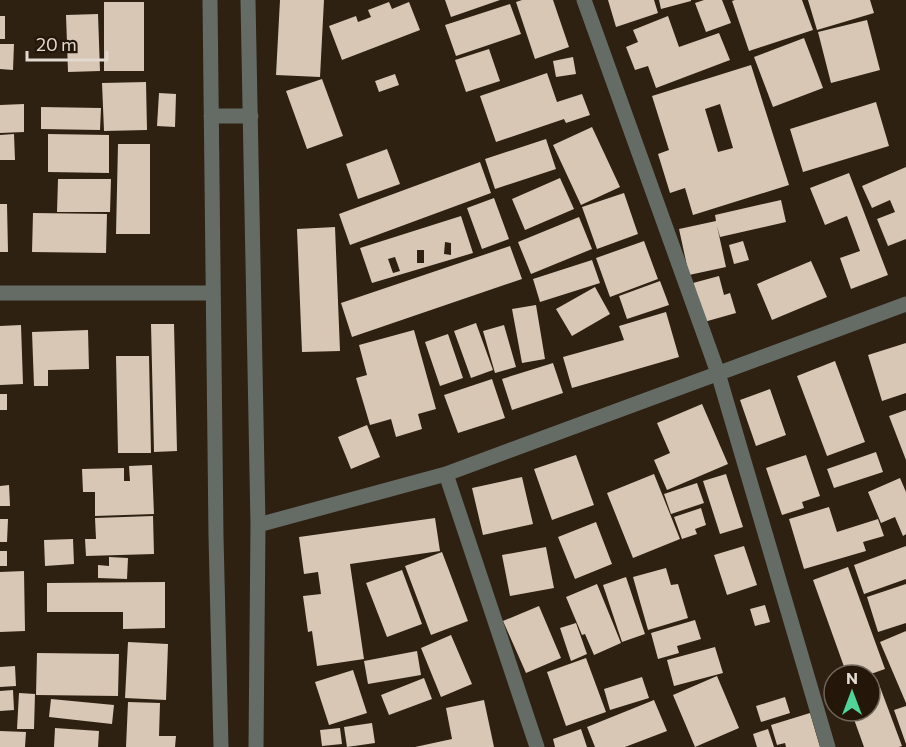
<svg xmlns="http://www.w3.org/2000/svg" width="906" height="747" viewBox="0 0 906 747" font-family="Commissioner,sans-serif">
	<rect width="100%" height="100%" fill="#2e2112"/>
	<path fill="#d7c7b4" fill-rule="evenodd" d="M280,0H324L320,77L276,75Z
		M445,0H500L451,17Z
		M522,0H553L569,47L535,59L516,2Z
		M608,0H654L658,13L616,27Z
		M659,0H691V1L661,9Z
		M704,0H722L731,23L706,32L695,3Z
		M735,0H802L813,30L749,51L732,1Z
		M808,0H870L874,13L817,30Z
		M104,2H144V71H104Z
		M389,2L392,9L409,2L420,30L342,60L329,26L356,16L358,22L371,17L368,10Z
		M510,4L521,34L456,56L445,25Z
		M98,14L100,71L68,72L66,15Z
		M0,16H5V39H0Z
		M668,16L679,47L719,33L730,60L656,88L648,66L635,70L626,47L638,42L633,30Z
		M867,20L880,70L831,83L818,32Z
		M804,38L823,88L773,107L754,57Z
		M0,44H14L13,70L0,69Z
		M489,49L500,81L466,92L455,60Z
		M573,57L576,74L556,77L553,61Z
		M751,65L789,185L693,215L685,188L670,193L658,154L669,150L652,96ZM720,104L733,148L718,152L705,109Z
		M547,73L557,102L582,94L590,115L566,123L564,119L496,142L480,96Z
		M395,74L399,85L379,92L375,81Z
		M322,79L343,136L307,149L286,91Z
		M146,82L147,130L104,131L102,83Z
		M159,93L176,94L175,127L157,126Z
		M876,102L889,146L803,172L790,129Z
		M24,104V132L0,133V105Z
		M41,107L101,108L100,130L41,129Z
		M592,127L620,187L581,205L553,145Z
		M14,134L15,160H0V135Z
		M48,134L109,135V173L48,172Z
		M546,139L556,169L495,189L485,159Z
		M118,144H150V234H116Z
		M387,149L400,184L358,199L346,164Z
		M480,162L491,193L350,245L339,214Z
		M906,167V239L888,246L877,219L895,212L890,200L872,208L862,186Z
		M849,173L888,275L851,289L840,258L860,251L847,216L825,225L810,188Z
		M560,178L574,209L525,230L512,199Z
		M58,179H111L110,212H57Z
		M624,193L638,234L597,249L582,207Z
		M494,198L509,239L482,249L467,208Z
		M781,200L786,222L720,237L717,226L726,267L689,275L679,229L716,221L715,215Z
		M0,204H7L8,252H0Z
		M33,213L107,214L106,253L32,252Z
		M461,216L473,253L372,283L360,248ZM445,242L451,243V255L444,254ZM417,250H424V263H417ZM395,257L400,271L393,273L388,259Z
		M579,217L592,249L531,274L518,242Z
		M335,227L340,351L302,352L297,229Z
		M644,241L658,279L610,297L596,258Z
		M743,241L749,260L734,264L729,245Z
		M510,246L522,279L352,337L341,303Z
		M592,260L600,283L540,302L533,279Z
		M811,261L827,297L772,320L757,284Z
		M719,276L724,295L730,293L736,313L704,322L693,283Z
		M660,281L669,305L627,319L619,296Z
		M595,287L610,314L572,336L556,309Z
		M536,305L545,359L522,363L512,309Z
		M666,312L679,357L572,388L563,357L624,340L619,326Z
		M476,323L493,370L471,378L454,331Z
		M151,324H174L177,451L154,452Z
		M21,325L23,384L0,385V326Z
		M504,325L516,367L495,373L483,331Z
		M88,330L89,369L48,370V386H34L32,332Z
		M414,330L436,409L418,414L422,429L396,437L391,419L370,425L356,378L367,375L359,345Z
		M448,334L463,378L440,386L425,342Z
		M906,343V393L882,401L868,355Z
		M116,356H149L151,453H118Z
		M835,361L865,442L827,456L797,376Z
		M553,363L563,393L512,410L502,379Z
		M492,379L505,418L458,433L444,395Z
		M770,389L786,435L756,446L740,400Z
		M0,394H7V410H0Z
		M702,404L728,464L667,490L654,460L670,453L657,423Z
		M906,410V460L889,416Z
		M367,425L380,457L351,469L338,437Z
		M876,452L883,472L834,488L827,469Z
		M576,455L594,505L552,520L534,469Z
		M806,455L820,496L802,502L804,508L782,515L766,468Z
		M152,465L154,514L95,516V492H83L82,469L124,468V481H130L129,466Z
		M654,474L680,539L633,558L607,493Z
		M726,474L743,527L720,534L703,481Z
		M522,477L533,524L483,535L472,488Z
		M900,478L906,492V534L903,536L895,517L881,523L868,492Z
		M697,483L704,503L671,514L664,494Z
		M9,485L10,506H0V486Z
		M829,507L837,532L878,519L884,536L863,542L866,551L804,569L789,519Z
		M701,508L706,525L695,529L697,534L682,539L674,517Z
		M153,516L154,554L86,556L85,539H96L95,518Z
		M435,518L440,551L350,564L364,659L317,666L312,631L308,632L303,596L321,594L318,572L304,574L299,537Z
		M0,519H8L7,542H0Z
		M596,522L612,564L575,579L558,537Z
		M73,539L74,564L45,566L44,540Z
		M744,546L757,585L727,595L714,555Z
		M906,546V579L864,594L854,565Z
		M546,547L554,588L510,596L502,555Z
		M0,551H7V566H0Z
		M442,552L468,621L431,635L405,566Z
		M109,557L128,558L127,579L98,578V565L109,566Z
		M848,567L885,669L868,675H847L813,580Z
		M666,568L671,585L678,584L688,618L648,630L633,577Z
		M402,570L422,624L387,637L366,583Z
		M24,571L25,631L0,632V572Z
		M626,577L645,634L622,642L603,585Z
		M165,582V628L123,629V612H47V583Z
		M597,584L621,643L594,655L585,634L582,635L566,597Z
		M906,584V623L878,632L867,597Z
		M765,605L770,622L755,626L750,609Z
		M539,606L561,658L526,673L503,621Z
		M695,620L701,639L677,646L679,653L658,659L651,633Z
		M576,623L587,654L571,661L560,628Z
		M906,631V703L880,642Z
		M451,635L472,684L441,697L421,648Z
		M128,642L168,644L166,700L125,698Z
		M715,647L723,673L674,686L667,660Z
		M417,651L421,675L368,684L364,661Z
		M37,653L119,654L118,696L36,695Z
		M586,658L606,712L566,726L547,672Z
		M15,666L16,686L0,687V667Z
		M353,670L367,713L329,725L315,682Z
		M717,676L739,728L695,747L673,695Z
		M642,677L649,698L610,710L604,689Z
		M424,678L432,699L389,715L381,695Z
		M877,679L902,746L899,747H864L851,711H870V681Z
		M13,690L14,710L0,711V691Z
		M19,693L35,694L34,729H17Z
		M785,697L790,713L761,722L756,706Z
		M51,699L114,705L112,724L49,717Z
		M484,700L494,747H415L452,739L446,708Z
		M654,700L667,731L625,747H595L587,727Z
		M128,702L160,703L159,736H176L175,747H126Z
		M906,706V744L894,710Z
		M810,713L820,747H786L785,743L777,745L771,725Z
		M372,723L375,743L347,747L344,727Z
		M55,728L99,731L98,747H54Z
		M340,728L342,744L322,746L320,730Z
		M581,729L587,747H555L553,739Z
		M768,729L774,747H757L753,734Z
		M0,731L26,732L25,747H0Z"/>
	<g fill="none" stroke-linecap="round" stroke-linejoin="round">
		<path stroke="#656c66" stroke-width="15" d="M210,0L216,536L221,747
			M248,0L258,525L256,747
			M584,0L718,373L828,747
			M211,116H251
			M0,293H213
			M446,474L537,747
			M258,525L446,474L906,304"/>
	</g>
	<g transform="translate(852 693)"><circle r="28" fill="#241709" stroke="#706559" stroke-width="1.5"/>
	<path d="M0-4.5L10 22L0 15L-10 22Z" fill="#50d398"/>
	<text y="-9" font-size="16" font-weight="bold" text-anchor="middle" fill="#e3dad1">N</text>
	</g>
	<path d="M27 51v9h80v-9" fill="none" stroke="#e3dad1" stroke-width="3"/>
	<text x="36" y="51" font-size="18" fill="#e3dad1" stroke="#241709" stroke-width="4.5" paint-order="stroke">20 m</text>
</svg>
